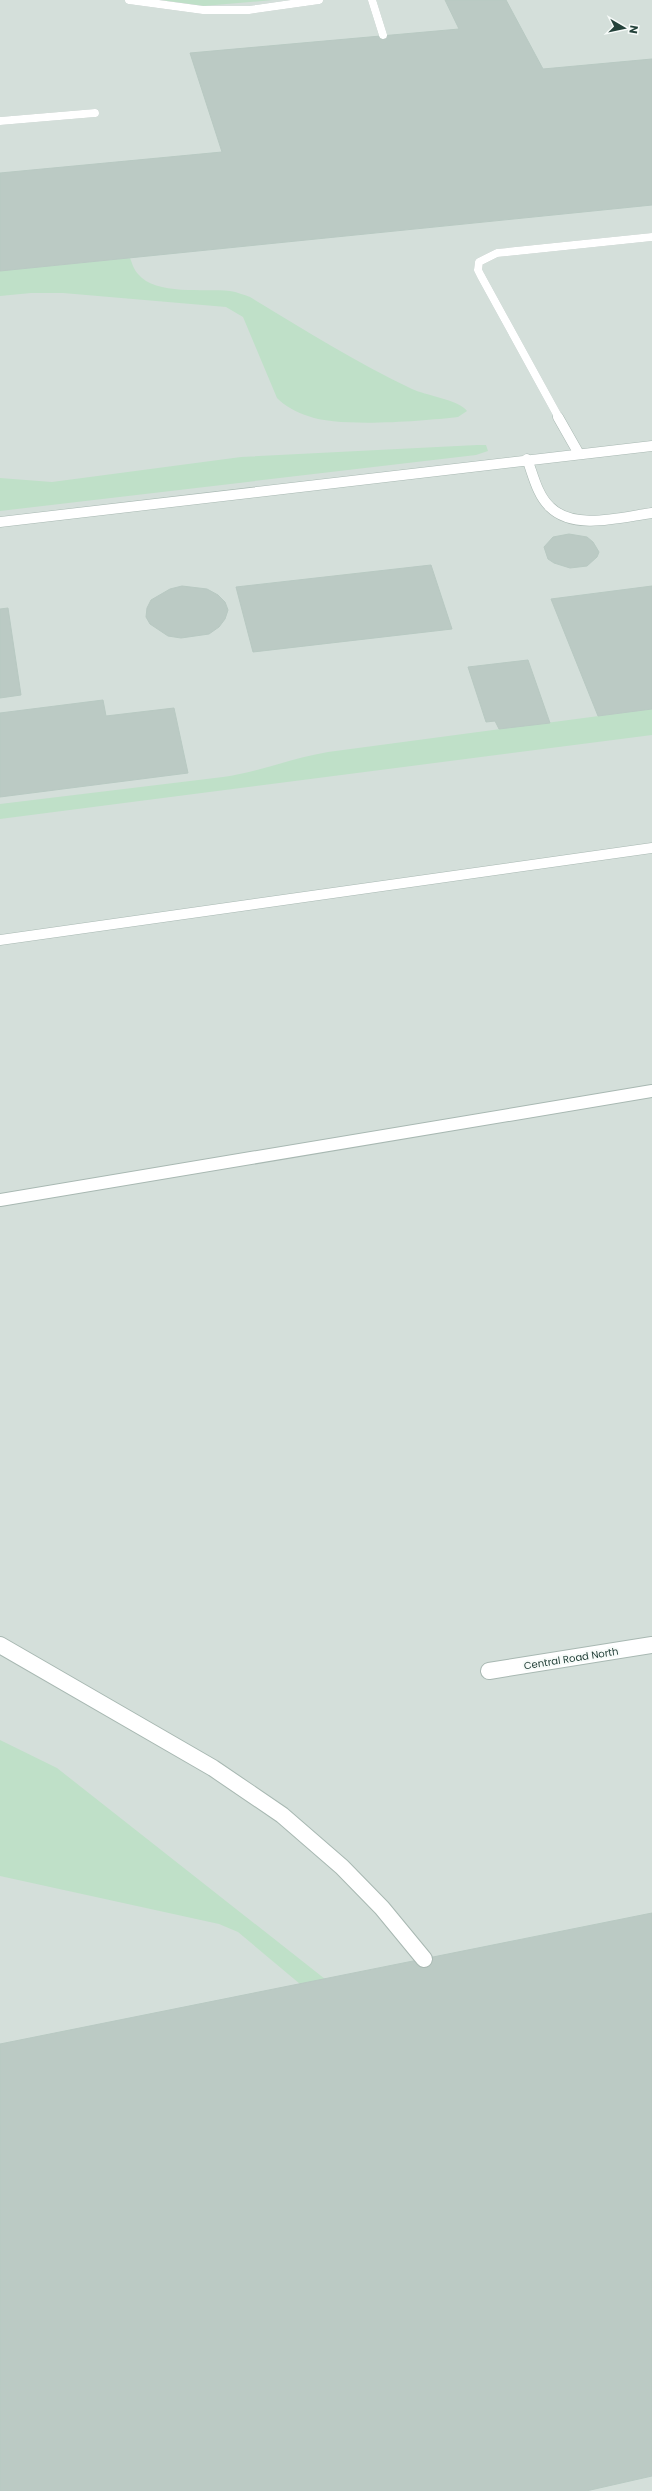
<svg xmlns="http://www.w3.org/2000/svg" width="652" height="2491" viewBox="0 0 652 2491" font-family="Poppins,sans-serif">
	<rect width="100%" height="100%" fill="#e6efeb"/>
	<path fill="#d4dfda" d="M0,0H652V2491H0Z"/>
	<path fill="#bfe0c8" d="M161,0H273L203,6Z
		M130,258C132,263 134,270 138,274C156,296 204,288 230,291C237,292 244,295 250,297C303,329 356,362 412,389C424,395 460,400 467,411L458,417C423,421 339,428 308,416C296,412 285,406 277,398L243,317L226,307L63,293H31L0,296V271Z
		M477,445H486L488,451L476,455L0,511V478L52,482L241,457Z
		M652,709V735L0,819V804L223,777C259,772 292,758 328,752Z
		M0,1740L57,1768L325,1979L300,1984L238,1932L219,1924L0,1876Z"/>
	<path fill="#bbcac4" stroke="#b8c9c2" d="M445,0H506L543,69L652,59V205L0,271V173L222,152L190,53L459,29Z
		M569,534L587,537L593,542L599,552L597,557L587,566L570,568L554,563L548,559L544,547L553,537Z
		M431,565L452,629L253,652L236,587Z
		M182,586L207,589L218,595L225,602L228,610L225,619L219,627L209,634L181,638L168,636L150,624L146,617L147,608L151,600L170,589Z
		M652,586V709L598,716L551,599Z
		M8,608L21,695L0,698V609Z
		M528,660L550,723L499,729L495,721L486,722L468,667Z
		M103,700L106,716L174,708L188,773L0,797V713Z
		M652,1913V2476L586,2491H0V2044Z"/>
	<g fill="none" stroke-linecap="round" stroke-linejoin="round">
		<g stroke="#a8b8b2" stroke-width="8">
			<path id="service-far3" d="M129,0L203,10H249L319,0
				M372,0L383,35
				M0,121L95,113
				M559,418L481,276L478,270L479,262L497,253L652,237"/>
		</g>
		<g stroke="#a8b8b2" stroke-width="11">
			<path id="service-far2" d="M558,417L579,454
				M527,459C533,474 537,495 550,507C574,531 622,517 652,513
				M0,522L652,446
				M0,940L652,848"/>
		</g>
		<g stroke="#a8b8b2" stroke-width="14">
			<path id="service-far1" d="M0,1200L652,1091"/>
		</g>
		<g stroke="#a8b8b2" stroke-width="18">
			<path id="service" d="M0,1645L213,1768L282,1815L342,1867L382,1908L424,1959
				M489,1671L652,1645"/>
		</g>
		<use href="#service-far3" stroke="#fff" stroke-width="8"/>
		<use href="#service-far2" stroke="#fff" stroke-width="10"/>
		<use href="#service-far1" stroke="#fff" stroke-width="12"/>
		<use href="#service" stroke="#fff" stroke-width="16"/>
	</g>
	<g text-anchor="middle" stroke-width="4" stroke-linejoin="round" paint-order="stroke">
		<g font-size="10" fill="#24423a" stroke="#f7fbf9">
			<text transform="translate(571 1658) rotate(-9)" y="4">Central Road North</text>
		</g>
	</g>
	<g transform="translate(624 28) rotate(99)" stroke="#f7fbf9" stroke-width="3" paint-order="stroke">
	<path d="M0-3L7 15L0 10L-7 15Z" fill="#24423a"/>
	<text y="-6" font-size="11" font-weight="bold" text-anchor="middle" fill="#24423a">N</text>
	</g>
</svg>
